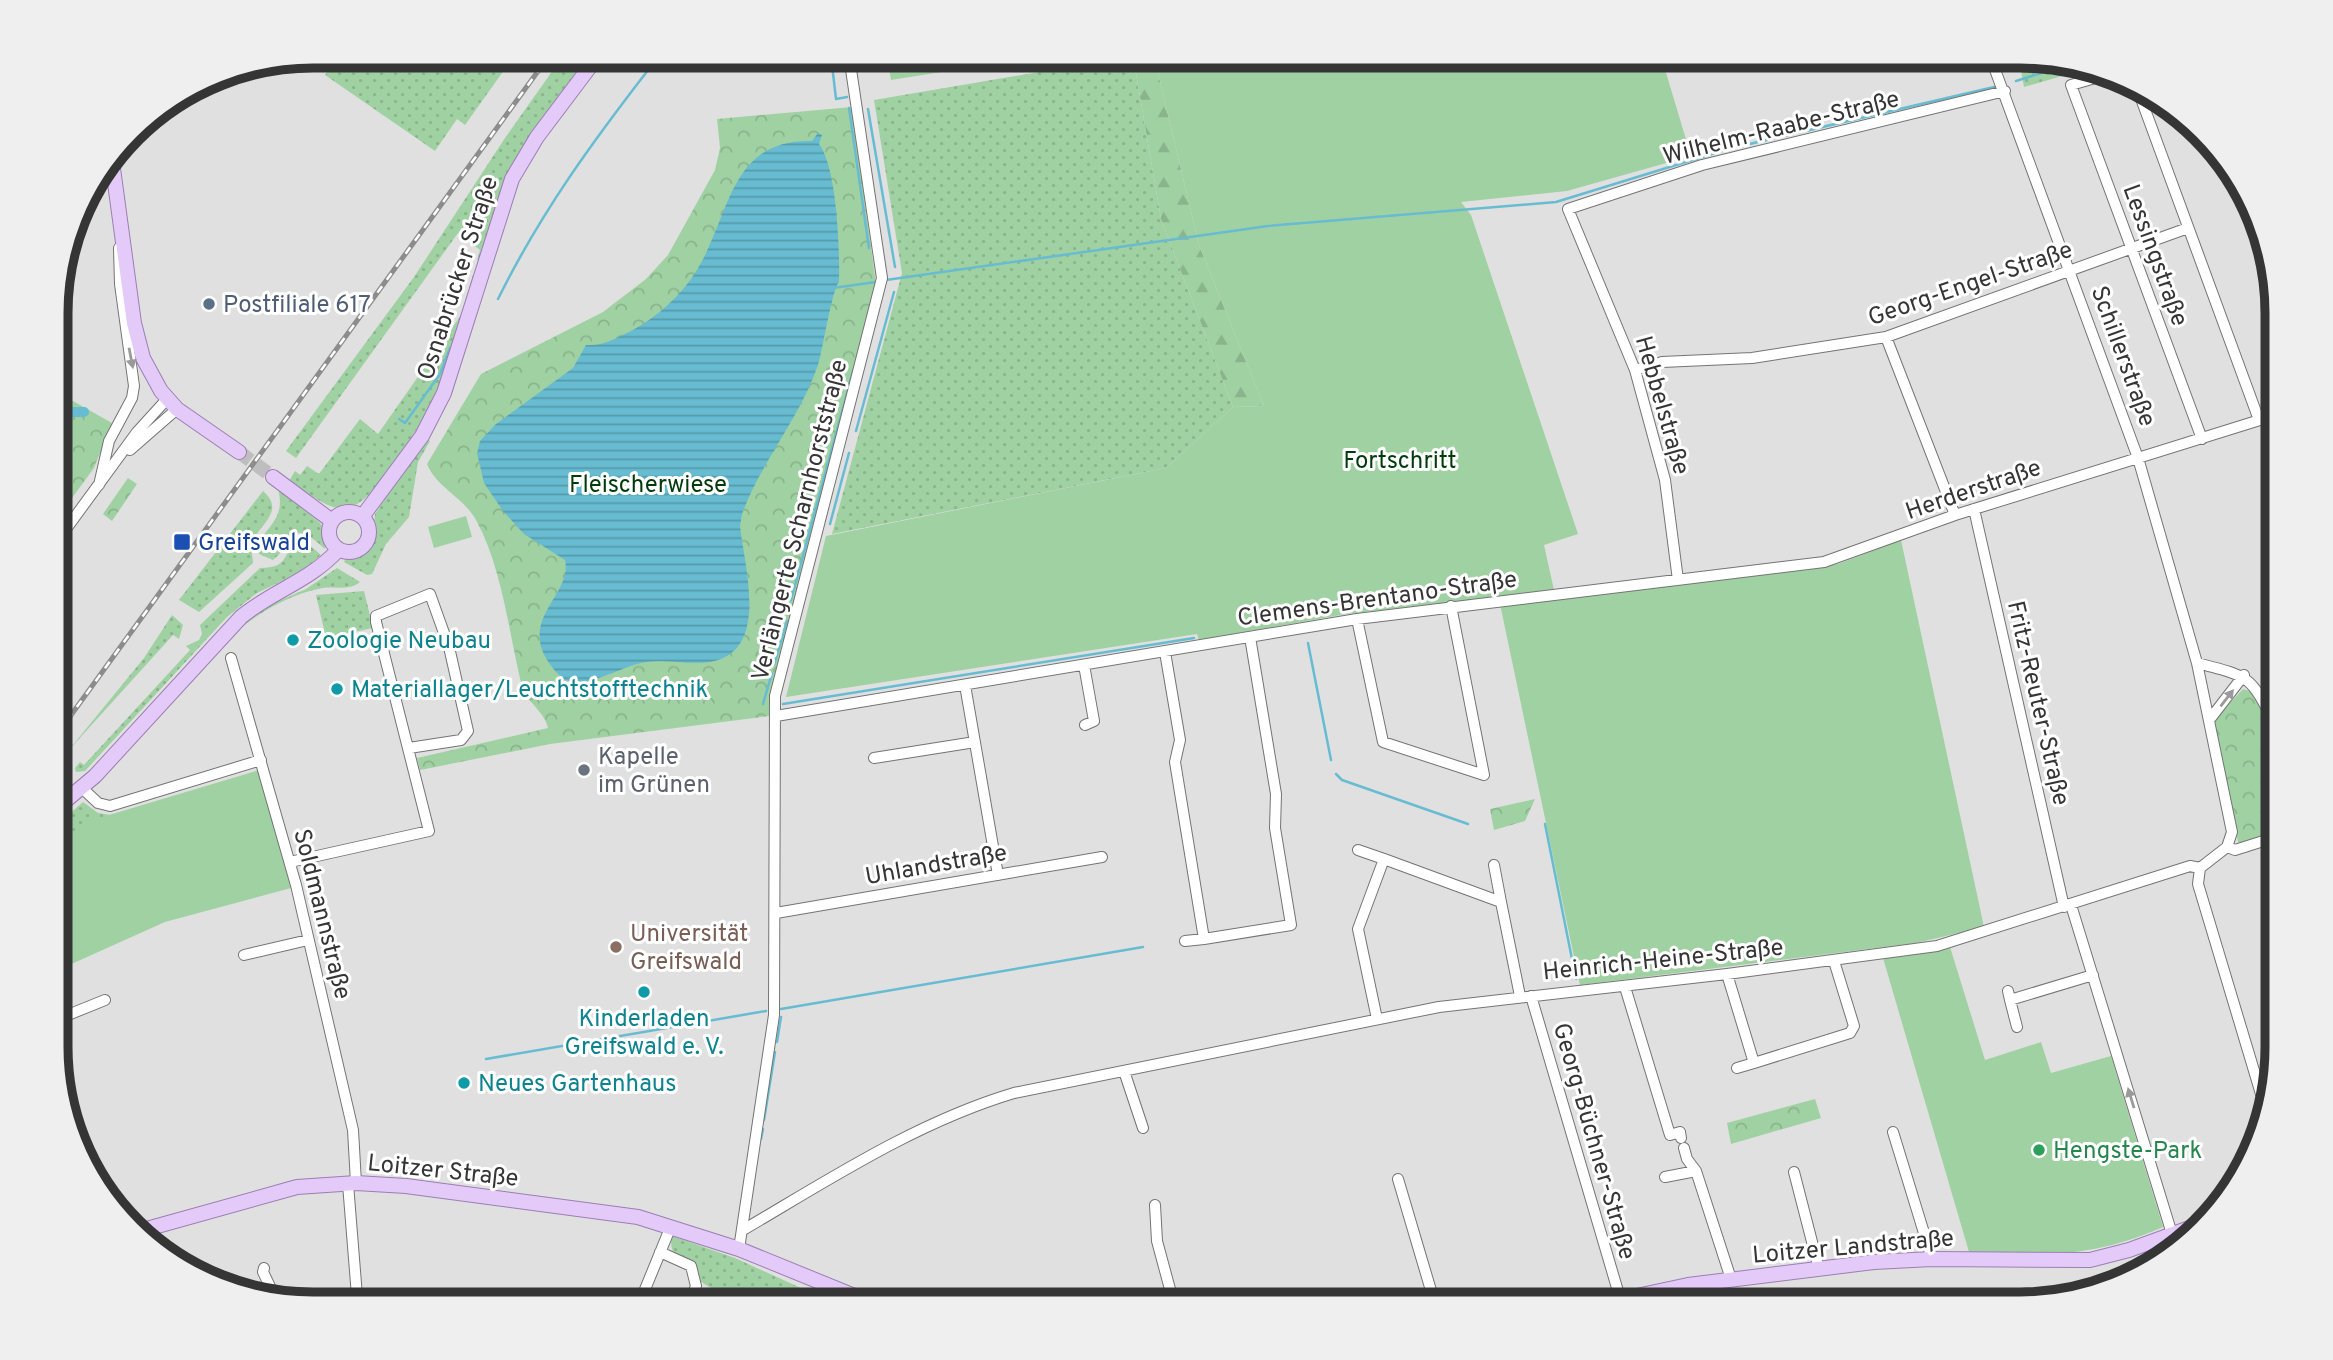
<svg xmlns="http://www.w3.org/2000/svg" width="2333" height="1360" viewBox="0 0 2333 1360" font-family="Overpass,sans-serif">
	<defs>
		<pattern id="grass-dots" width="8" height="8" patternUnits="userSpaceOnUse" patternTransform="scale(1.75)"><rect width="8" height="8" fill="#a0d1a2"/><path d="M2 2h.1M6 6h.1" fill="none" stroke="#8ab48c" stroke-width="1.8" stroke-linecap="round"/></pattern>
		<pattern id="forest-firs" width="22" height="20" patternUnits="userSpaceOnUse" patternTransform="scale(1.75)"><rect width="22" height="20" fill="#a0d1a2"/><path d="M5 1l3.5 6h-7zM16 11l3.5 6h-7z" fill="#8ab48c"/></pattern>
		<pattern id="park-crowns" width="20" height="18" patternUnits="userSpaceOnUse" patternTransform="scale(1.75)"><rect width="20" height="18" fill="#a0d1a2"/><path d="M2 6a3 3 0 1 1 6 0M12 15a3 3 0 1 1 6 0" fill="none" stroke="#8ab48c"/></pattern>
		<pattern id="water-rules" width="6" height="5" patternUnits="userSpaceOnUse" patternTransform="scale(1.75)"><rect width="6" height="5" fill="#67bcd1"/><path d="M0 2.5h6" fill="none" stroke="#569aaa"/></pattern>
	</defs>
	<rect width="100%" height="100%" fill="#e0e0e1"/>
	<path fill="url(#grass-dots)" d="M340,56H514L465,125L457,119L435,151L325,75Z
		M563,56H592L535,131L482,258L477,260L480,250L458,233L296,458L286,451L414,277L505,138Z
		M1133,56L1161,219L1233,407L1166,468L832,534L902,273L874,100Z
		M2055,61L2093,67L2024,87L2021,71Z
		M473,275L475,280C449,359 437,412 382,478C370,492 362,508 341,508C324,508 304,489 289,481L295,471L300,475L307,466L319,474L360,419L378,434L461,315Z
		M426,438L430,441L418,462L409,517L386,544L372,574L367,575L344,562L346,558H359L371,548L375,514Z
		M278,488L319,522L323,527L325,549C288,515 296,542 273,560L259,554L258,543C272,522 285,516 278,488Z
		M263,491C285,510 262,523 253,540C249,548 253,555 253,563L199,612L179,600Z
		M300,541H305L321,555L301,572L257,593L227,617L85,771L76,772L75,768L80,762L84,765L190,650L186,646L199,640L202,634L200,625L260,568C291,568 280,553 300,541Z
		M337,568L360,582C348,592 332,585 318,589C289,595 258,613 236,632L251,613L306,589Z
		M364,591L373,628L326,638L316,595Z
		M172,615L183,625L179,639L173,635L68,751L144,658Z
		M83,802L98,813L111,815L58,841V824Z
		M672,1236L735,1258L803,1289L795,1304C780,1304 760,1307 746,1303C722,1297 663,1266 672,1236Z"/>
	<path fill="url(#forest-firs)" d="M1133,56H1154L1199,245L1264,406L1233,407L1161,219Z"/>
	<path fill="url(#park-crowns)" d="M852,107L877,291L769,716L550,744L420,770L417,758L548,728C546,715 530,703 523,691C509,636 503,569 476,520C463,497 436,487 427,464L481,374L603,312L646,279L668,255L715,170L720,148L717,119Z
		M73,401L112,423L94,468L58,517V402Z
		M128,478L137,484L112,521L103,514Z
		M2243,689L2253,692L2257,697L2276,734V831L2241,843L2238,842L2214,720Z
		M1535,799L1525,821L1494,830L1490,809Z
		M1815,1099L1821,1118L1731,1144L1727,1123Z"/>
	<path fill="#a0d1a2" d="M887,56H1042L891,80Z
		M1154,56H1661L1691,156L1567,191L1461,202L1471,215L1578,534L1544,545L1554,590L1346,614L1199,640L1197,634L786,697L826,536L1166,468L1233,407L1264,406L1199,245Z
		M466,516L472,537L434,548L428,527Z
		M1901,540L1984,927L1916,943L1580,985L1500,604L1838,564Z
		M259,770L291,888L165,922L58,970V841L99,818Z
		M1950,947L1985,1060L2041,1042L2051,1073L2111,1056L2163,1227C2089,1259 2047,1255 1969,1252L1883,958Z"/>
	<path fill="url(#water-rules)" d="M818,133L822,135L819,144C837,167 840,251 839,282C832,289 823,349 818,365C800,418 761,462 742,514L740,526C744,566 771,652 710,662C689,665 667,659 646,662C620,666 588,690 563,679C505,623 574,598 565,560L524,534L503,511L484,483L477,453L480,441L496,424L573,368L586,345C604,346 614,339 631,331C657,317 681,296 697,270C731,214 729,139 812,141Z"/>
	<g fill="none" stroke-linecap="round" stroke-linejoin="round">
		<path stroke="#67bcd1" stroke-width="2.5" d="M831,56L836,99L847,97
			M2016,81L2073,63
			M849,108L869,248
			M868,109L895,267
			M886,280L1268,226L1556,202L1728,149L1994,87
			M833,288L876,282
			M498,299C541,212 593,141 652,65
			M399,419L405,423L440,374L450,348
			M856,431L894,292
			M830,524L849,453
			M791,600L853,371
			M1308,643L1331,760
			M774,665L787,621
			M763,704L772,673
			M783,704L1194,638
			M1336,774L1342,780L1468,824
			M1545,824L1576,979
			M781,1009L1143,947
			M777,1042L781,1017
			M486,1059L766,1011
			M764,1120L775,1052
			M761,1139L763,1129"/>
		<path stroke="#67bcd1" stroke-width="10" d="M58,412H84"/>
		<path stroke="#bebebf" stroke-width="14" stroke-dasharray="14 7" stroke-linecap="butt" d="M239,452L273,477"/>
		<g stroke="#747475" stroke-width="12">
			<path id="minor" d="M1990,56L2138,458L2197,663L2232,832L2227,847L2200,868L2198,884L2264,1104
				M2109,74L2071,85L2202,439
				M2136,85L2259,420
				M1886,337L1955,515
				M1635,370L1662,362L1752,358L1886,337L2188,228
				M130,450L177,409
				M99,485L109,441L132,398L134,386L120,284L119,248
				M1974,509L2064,907
				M58,540L137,432L167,399
				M1678,580L1665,480L1635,370L1568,209L1702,165L2005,91
				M1357,619L1383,742L1484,775L1451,606
				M1165,652L1180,740L1175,762L1204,939L1291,925L1275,828L1276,794L1250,637
				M231,658L296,885L353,1130L356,1183
				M2197,663C2252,677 2250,676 2276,726
				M1084,665L1094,721L1085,725
				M965,685L998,875
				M776,716L1357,619L1824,562L1955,515L2276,415
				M2210,719L2244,675
				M874,758L975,742
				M82,788L98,803L110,806L261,760
				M2227,847L2235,850L2276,837
				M1358,850L1384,859
				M290,862L429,831L376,622V616L430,594L449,647L468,731L461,740L409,748
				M1494,865L1501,902
				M2071,905L2172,1234
				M776,913L1102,857
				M1185,941L1204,939
				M244,955L308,940
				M1727,974L1754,1063L1850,1033L1854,1026L1834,961
				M1625,987L1670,1135L1680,1132L1681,1138
				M2008,991L2010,1000L2093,975
				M1531,996L1620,1298
				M2010,1000L2017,1027
				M58,1019L105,1000
				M1377,1019L1358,929L1384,859L1501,902L1520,996
				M1737,1068L1754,1063
				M1124,1071L1143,1128
				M1893,1132L1932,1259
				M1684,1148L1687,1159L1696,1171L1731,1279
				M1794,1172L1819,1269
				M1665,1177L1696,1171
				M1398,1179L1435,1304
				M348,1184L357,1296H392L393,1304
				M1155,1205L1157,1241L1174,1304
				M743,1230C830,1179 917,1122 1014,1093L1439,1007L1727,974L1937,946L2190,866L2200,868
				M739,1249L774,1015L775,696L882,278L849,56
				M660,1252L691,1266L696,1286L689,1304
				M264,1268L263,1272L276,1299
				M307,1303L357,1296
				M639,1304L671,1226"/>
		</g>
		<g stroke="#9b7eb2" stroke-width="16">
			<path id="major" d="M112,161L134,323L143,358L161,391L177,409L239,452
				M273,477L332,521
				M329 532a20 20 0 1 1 40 0a20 20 0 1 1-40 0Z
				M362,517L422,436L444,393L512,179L537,137L598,56
				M58,807L95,776L241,617C272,591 310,581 338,550
				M143,1230L297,1187L356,1183L406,1186L638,1217L739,1249L874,1304
				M1599,1304L1688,1285L1874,1262L1932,1259L2090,1260L2129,1250L2192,1227"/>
		</g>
		<use href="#minor" stroke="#fff" stroke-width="10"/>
		<use href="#major" stroke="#e4caf9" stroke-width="14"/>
		<g stroke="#8c8c8d" stroke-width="5">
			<path id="rail" d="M58,733L549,56"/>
		</g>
		<use href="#rail" stroke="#fff" stroke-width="2.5" stroke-dasharray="8" stroke-linecap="butt"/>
	</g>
	<defs><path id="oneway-solid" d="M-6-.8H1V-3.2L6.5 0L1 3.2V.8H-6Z" transform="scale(1.75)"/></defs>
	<g fill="#9a9a9a">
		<use href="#oneway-solid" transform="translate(131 358) rotate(79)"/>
		<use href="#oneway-solid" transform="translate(2227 698) rotate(-52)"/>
		<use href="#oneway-solid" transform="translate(2131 1098) rotate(-107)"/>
	</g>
	<circle fill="#5c6f8a" stroke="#fff" stroke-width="2.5" cx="209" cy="304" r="7"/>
	<rect fill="#1a4fb4" stroke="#fff" stroke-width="2.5" x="173" y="533" width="18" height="18" rx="3.5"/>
	<g fill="#0f9aa8" stroke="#fff" stroke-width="2.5">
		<circle cx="293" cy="640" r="7"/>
		<circle cx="337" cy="689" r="7"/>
		<circle cx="644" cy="992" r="7"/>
		<circle cx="464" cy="1083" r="7"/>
	</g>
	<circle fill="#6b7280" stroke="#fff" stroke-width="2.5" cx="584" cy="770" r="7"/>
	<circle fill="#8d6e63" stroke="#fff" stroke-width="2.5" cx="616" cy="947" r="7"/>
	<circle fill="#2e9e5b" stroke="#fff" stroke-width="2.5" cx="2039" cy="1150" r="7"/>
	<g text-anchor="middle" stroke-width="6" stroke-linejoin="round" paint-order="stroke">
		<g font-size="24" fill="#353536" stroke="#fff">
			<text transform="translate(1781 127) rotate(-14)" y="8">Wilhelm-Raabe-Straße</text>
			<text transform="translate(2156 255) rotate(70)" y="8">Lessingstraße</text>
			<text transform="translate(457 278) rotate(-72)" y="8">Osnabrücker Straße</text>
			<text transform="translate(1970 283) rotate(-19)" y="8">Georg-Engel-Straße</text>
			<text transform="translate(2124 356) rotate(70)" y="8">Schillerstraße</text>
			<text transform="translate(1663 405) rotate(74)" y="8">Hebbelstraße</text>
			<text transform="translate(1973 489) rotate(-19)" y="8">Herderstraße</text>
			<text transform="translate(799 520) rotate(-76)" y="8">Verlängerte Scharnhorststraße</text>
			<text transform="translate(1377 598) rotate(-8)" y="8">Clemens-Brentano-Straße</text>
			<text transform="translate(2039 703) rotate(77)" y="8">Fritz-Reuter-Straße</text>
			<text transform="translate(936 864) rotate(-10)" y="8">Uhlandstraße</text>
			<text transform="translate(323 914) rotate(76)" y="8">Soldmannstraße</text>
			<text transform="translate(1663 959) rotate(-6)" y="8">Heinrich-Heine-Straße</text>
			<text transform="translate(1595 1141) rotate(74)" y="8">Georg-Büchner-Straße</text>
			<text transform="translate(443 1170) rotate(6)" y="8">Loitzer Straße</text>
			<text transform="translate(1853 1246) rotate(-5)" y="8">Loitzer Landstraße</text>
		</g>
		<g font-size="24" fill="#4e5e75" stroke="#fff" text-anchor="start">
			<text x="223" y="312">Postfiliale 617</text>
		</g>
		<g font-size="24" fill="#013b0c" stroke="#fff">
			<text x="1400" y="468">Fortschritt</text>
			<text x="648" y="492">Fleischerwiese</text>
		</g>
		<g font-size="24" fill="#164399" stroke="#fff" text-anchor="start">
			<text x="198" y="550">Greifswald</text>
		</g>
		<g font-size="24" fill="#0d838f" stroke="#fff" text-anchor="start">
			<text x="307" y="648">Zoologie Neubau</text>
			<text x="351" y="697">Materiallager/Leuchtstofftechnik</text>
			<text x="644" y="1026" text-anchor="middle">Kinderladen<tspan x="644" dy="28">Greifswald e. V.</tspan></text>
			<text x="478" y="1091">Neues Gartenhaus</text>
		</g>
		<g font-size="24" fill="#5b616d" stroke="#fff" text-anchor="start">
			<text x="598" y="764">Kapelle<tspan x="598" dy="28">im Grünen</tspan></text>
		</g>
		<g font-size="24" fill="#785e54" stroke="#fff" text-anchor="start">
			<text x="630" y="941">Universität<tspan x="630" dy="28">Greifswald</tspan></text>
		</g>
		<g font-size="24" fill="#27864d" stroke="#fff" text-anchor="start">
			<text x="2053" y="1158">Hengste-Park</text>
		</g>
	</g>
	<path d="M0 0H2333V1360H0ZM313 68H2020A245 245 0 0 1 2265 313V1047A245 245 0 0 1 2020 1292H313A245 245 0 0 1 68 1047V313A245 245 0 0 1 313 68Z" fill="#efefef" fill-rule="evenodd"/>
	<path fill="none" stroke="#353536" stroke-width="9" d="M313 68H2020A245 245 0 0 1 2265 313V1047A245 245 0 0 1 2020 1292H313A245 245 0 0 1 68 1047V313A245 245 0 0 1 313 68Z"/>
</svg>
